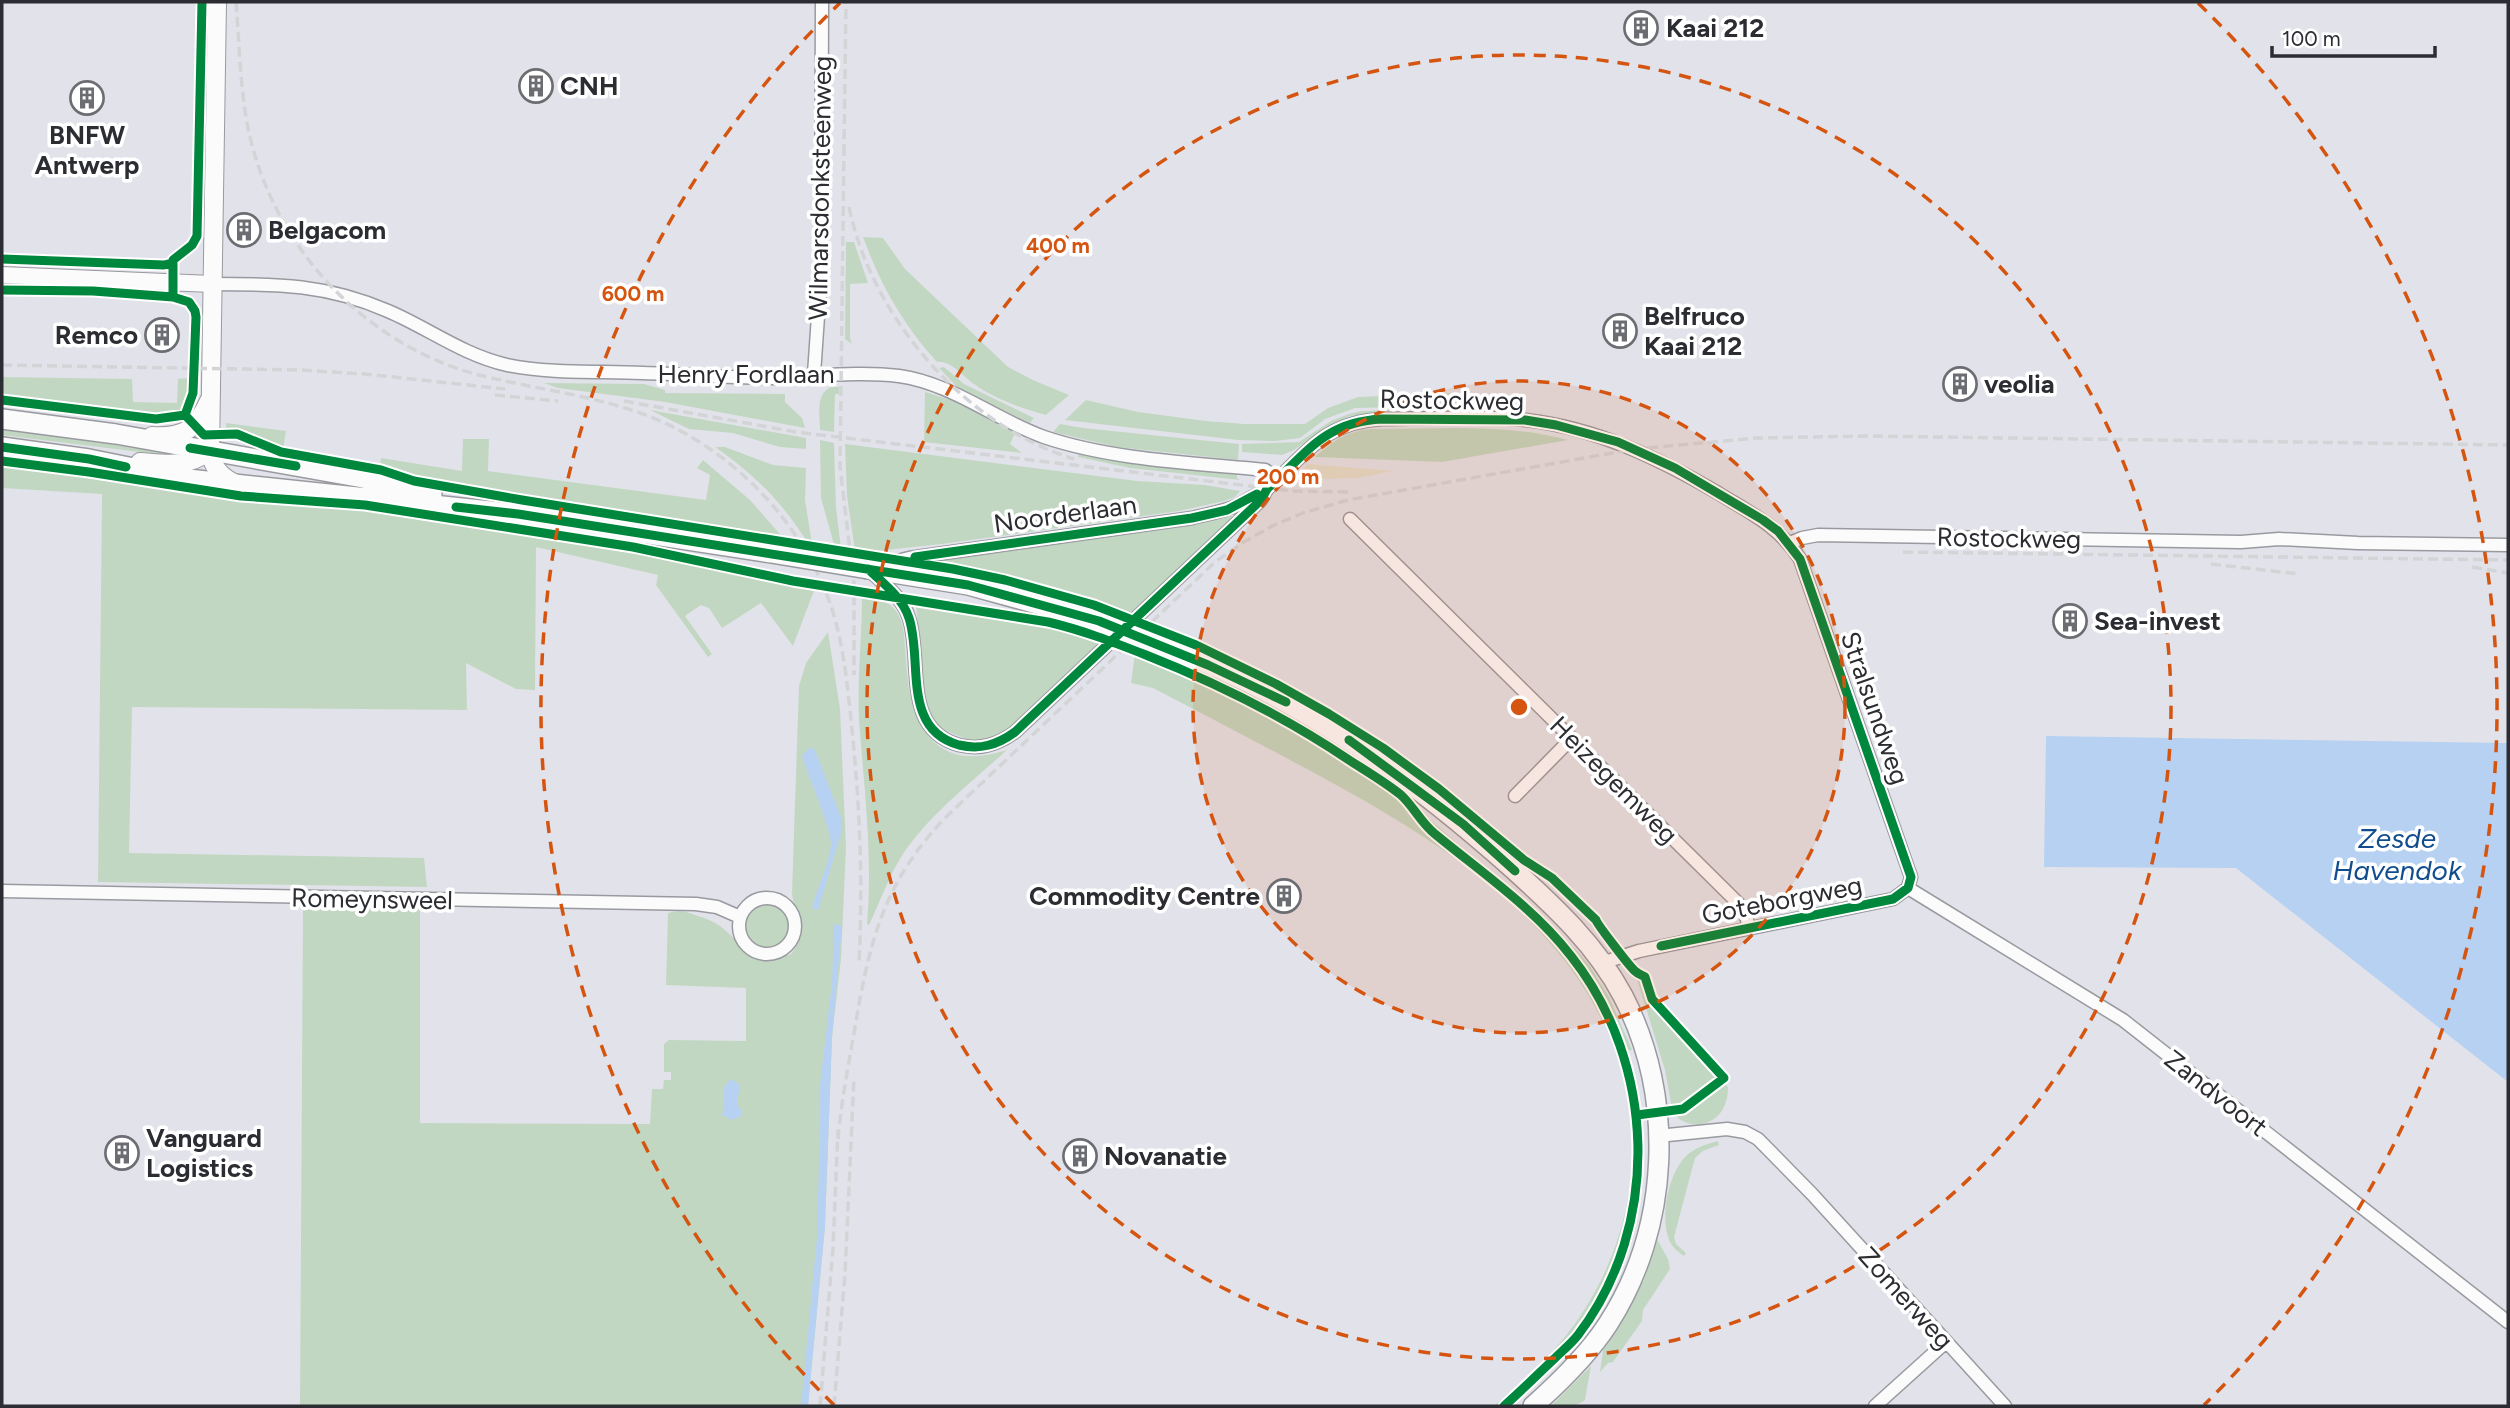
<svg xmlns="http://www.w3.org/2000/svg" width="2510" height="1408" viewBox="0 0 2510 1408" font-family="Figtree,sans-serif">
	<rect width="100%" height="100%" fill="#e2e3ea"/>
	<path fill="#c2d7c2" d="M863,237L883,238L905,269L1008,367L1035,381L1069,395L1046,415C1021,408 995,399 974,384C962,376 951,360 937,362C903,325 880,284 863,237Z
		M846,242H854L868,283L850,284V338L852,344L845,339Z
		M944,367L964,384L1034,418L1030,423L959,389L939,368Z
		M2,377L132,379L133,402L177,403L178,379L190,378L189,403L184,415L170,419L2,396Z
		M544,383L644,384L665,390V393L785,394V402L802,418L805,428L665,402L558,388Z
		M831,387H839V394H835L834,432L820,430C820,415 815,394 831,387Z
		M925,392L951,400L1016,431L1010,444L1022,453L924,442Z
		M1455,393V399L1424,402L1403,407L1355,408L1325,419L1300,438L1275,441L1238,440L1065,420L1086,400L1138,412L1206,421L1244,424H1305L1328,408L1358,397Z
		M650,410L806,438V449L780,447L733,433L689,429Z
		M1396,410L1350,416L1332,424L1294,450L1282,455L1242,452V444L1299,442L1331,421L1349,414L1361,411Z
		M226,423L286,431L283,450L250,444L238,436L226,434Z
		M1060,424L1083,428L1239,444L1238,460L1117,447L1053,432Z
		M2,429L172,453V456L2,435Z
		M1371,429C1436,429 1505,423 1568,440L1442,462L1315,457C1333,441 1347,431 1371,429Z
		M463,439H489L488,471L706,500L710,475L697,468L703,460L750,500L785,540L419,479L380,466L381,458L462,471Z
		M820,440L834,443L836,507L841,549L835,548L821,498Z
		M845,444L1137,481L1205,485L1240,491L1235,497L1224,501L1179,511L942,544L866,552L855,551L847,496Z
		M715,447H725L773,465L806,468L805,500L812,544L808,543C781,501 756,476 715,447Z
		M1079,454L1101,459L1237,474V478L1240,480L1130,468L1078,457Z
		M2,464L107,477L190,492L329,503L543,535L689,561L815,588L793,646L761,603L722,628L709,608L701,605L685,616L712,654L708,657L656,585L658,575L536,547L535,690L516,689L466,663L467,710L132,707L129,853L424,858L427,887L98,882L102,494L2,488Z
		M1230,514L1233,518L1131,617C1064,592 995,574 925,561Z
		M862,596C876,598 887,600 896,611C904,622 904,634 905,647C908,683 908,723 939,746C960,761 984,757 1007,750C973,781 934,811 907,848C890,872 881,900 869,925L867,924C873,856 864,788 859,720C857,679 862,637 862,596Z
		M916,603L1063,629L1102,642L1013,727L991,740L966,739L944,730L936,723L924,702Z
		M828,632L840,709L846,847L841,959L832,1037L825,1226L808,1406H300L303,908L420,909V1123L650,1124L652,1089H663L664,1080H671V1072H664V1044L669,1040L746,1041V988L666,985L668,913C678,910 686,911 695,915C706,918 716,922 725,930C749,951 755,969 791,954C813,928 793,918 792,892L799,686L806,663Z
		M1135,654C1227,689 1316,736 1395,795C1404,801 1409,811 1416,819C1423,827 1431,834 1439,840C1489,882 1544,920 1581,975C1652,1078 1652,1215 1583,1319C1560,1353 1528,1379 1498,1406H1494C1513,1389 1534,1372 1552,1352C1605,1294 1636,1214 1632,1135C1621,948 1451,846 1303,767C1253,740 1203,714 1153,688L1131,683Z
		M1408,801L1526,902L1577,951L1589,965L1609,997L1632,1050L1626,1051C1596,969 1549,924 1483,869C1457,847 1428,829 1408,801Z
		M745 926a22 22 0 1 1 44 0a22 22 0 1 1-44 0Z
		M1637,979H1639L1650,1000L1719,1076V1080L1697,1096L1672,1109L1665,1070Z
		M1725,1084L1728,1087C1728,1094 1727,1102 1723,1109C1713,1127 1687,1130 1674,1114L1695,1105Z
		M1718,1141L1719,1145L1703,1151L1695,1158L1674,1237L1676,1244L1686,1253L1684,1256C1678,1252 1672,1247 1669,1240C1660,1217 1668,1175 1685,1157C1694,1148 1706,1144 1718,1141Z
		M1657,1239L1668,1259L1670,1269L1643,1310L1642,1321L1613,1362L1608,1363L1600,1372L1603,1350L1623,1320L1644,1280Z
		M1591,1366L1585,1400C1575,1408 1562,1406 1551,1406Z"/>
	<path fill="#e2ddcc" d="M1308,464L1393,471L1357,478L1291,480Z"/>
	<path fill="#b7d1f2" d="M2046,736L2508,743V1082L2236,868L2044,867Z
		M810,747L815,750L842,820V830L818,910L812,908C817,889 829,864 831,845C832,830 807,773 802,756Z
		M834,924L842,926L832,1037L825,1226L808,1406H801L817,1237L820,1118L819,1093L832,983Z
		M731,1079L740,1085L737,1104L741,1110V1116L732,1120L722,1115L724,1106V1087Z"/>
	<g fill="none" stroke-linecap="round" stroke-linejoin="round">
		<g stroke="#999aa0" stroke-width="15">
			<path id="minor" d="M212,284C278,284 326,284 388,311C428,328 463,355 507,365C551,374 598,371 643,373C686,374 730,378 773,378C815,377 857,371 899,376C951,383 996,420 1044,437C1112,460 1194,463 1265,470L1278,478
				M814,374L821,273L822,2
				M1350,519L1739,904L1746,916L1749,928
				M1790,543L1802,538L1818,535L2241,542L2279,539L2358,543L2508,545
				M874,567L909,558L1192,518C1207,514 1223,512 1238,505C1247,501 1253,495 1264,492
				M868,569C883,583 903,598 909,618C923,661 901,729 959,745C980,750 997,745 1015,732L1261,500L1267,489C1307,453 1324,422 1382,419C1429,419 1479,415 1526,420C1596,428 1658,458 1718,493C1750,513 1779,526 1800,559L1911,877L1908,888L1893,899L1639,951L1602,963
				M1515,796L1572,738
				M1908,888L2123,1020L2508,1322
				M2,891L696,904L717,907L740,917
				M739 926a28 28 0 1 1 56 0a28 28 0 1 1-56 0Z
				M1658,1136L1727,1129L1745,1132L1758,1139L1812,1194L2005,1406
				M1875,1406L1946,1342"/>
		</g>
		<g stroke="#999aa0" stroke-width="18">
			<path id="tertiary" d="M2,275L212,284"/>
		</g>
		<g stroke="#999aa0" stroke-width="20">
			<path id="secondary" d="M217,2L210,451C213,469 221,477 238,485
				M152,436C184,438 196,429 209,401
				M140,462C168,464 185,468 210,451"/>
		</g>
		<g stroke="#999aa0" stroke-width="22">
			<path id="primary" d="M2,419L116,434L363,478L432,494
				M2,447L89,459L188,479L518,514L771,553
				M868,569L968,585L1099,621
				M1163,646C1295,694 1409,776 1513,869C1555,907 1596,945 1623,996C1676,1098 1670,1228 1608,1324C1588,1355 1560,1382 1533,1406"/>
		</g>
		<use href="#minor" stroke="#fbfbfc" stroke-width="12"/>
		<use href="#tertiary" stroke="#fbfbfc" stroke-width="16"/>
		<use href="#secondary" stroke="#fbfbfc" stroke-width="18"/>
		<use href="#primary" stroke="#fbfbfc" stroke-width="19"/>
		<path stroke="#d3d4d6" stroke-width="3.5" stroke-dasharray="10 5" stroke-linecap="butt" d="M236,2C240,51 240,102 253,149C283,256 368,344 475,374C533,389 595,395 651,417C727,448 790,510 823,585C843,631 847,681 852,730C860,808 863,884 859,963
			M844,146L840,467L854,583V675
			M844,154L846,2
			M849,207C872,318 965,426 1074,459
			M2,365L300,370L365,374L505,389
			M495,395L558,401
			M624,401L796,432L1292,491L1352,492
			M1903,552L2508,560
			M2211,564L2299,574
			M2472,567L2508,573
			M838,1139C841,1103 848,1068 854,1033C869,944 882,883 947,816L1215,562L1242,543L1272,526L1303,513L1348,500L1635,449L1757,438L1869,436L2508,445
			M820,1406L833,1248L838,1130
			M834,1406L845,1274L854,1078"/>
		<g stroke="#999aa0" stroke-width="22" stroke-linecap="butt">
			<path id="primary-bridge" d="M771,553L868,569
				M1099,621L1163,646"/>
		</g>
		<use href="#primary-bridge" stroke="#fbfbfc" stroke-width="19"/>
		<g stroke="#fff" stroke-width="13">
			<path id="cycleway" d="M2,259L164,265L172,263
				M2,290L93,291L173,297L189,302L195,311L196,317L193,393L185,415L156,419L2,400
				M173,297V260L192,245L197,236L202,2
				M185,415L204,435L237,434L281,452L381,470L414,481L522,500L953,569L1005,580L1094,605L1196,645L1276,684L1329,714L1383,748L1439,789L1524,860L1552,878L1596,920C1597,924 1630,967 1635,971C1638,974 1642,975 1645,977L1652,999L1724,1078L1683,1109L1637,1115
				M2,447L89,459L126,467
				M190,448L296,466
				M2,461L89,472L241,496L365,505L633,547L793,581L1048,622C1082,630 1113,642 1146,655C1217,683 1285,717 1349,760C1366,771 1385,782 1401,795C1414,807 1421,823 1435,834C1481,872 1534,908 1571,956C1656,1063 1662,1225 1578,1335C1571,1344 1562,1351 1554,1359C1537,1375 1521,1391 1504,1406
				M456,507L518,514L968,585L1099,621L1208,665L1286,702
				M915,557L1192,518L1227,510L1257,494
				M868,569C883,583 902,597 909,618C923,660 901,729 959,745C980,750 997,745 1015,732L1261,500L1267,489C1307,453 1324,422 1382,419L1525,420L1556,425L1618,442L1675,468L1763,520L1778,531L1800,559L1911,877L1908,888L1893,899L1661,946
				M1349,740L1463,824L1515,871"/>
		</g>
		<use href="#cycleway" stroke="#00873e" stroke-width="9"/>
	</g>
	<circle cx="1519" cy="707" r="326" fill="#d55510" fill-opacity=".12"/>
	<g fill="none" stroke="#d55510" stroke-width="3.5" stroke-dasharray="12 9">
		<circle cx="1519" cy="707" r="326"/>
		<circle cx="1519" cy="707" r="652"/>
		<path d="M834 1405A978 978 0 0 1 840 3M2198 3A978 978 0 0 1 2204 1405"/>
	</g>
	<defs>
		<g id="building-ring" transform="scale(1.75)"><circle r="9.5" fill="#fff" stroke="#6c6d72" stroke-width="1.5"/><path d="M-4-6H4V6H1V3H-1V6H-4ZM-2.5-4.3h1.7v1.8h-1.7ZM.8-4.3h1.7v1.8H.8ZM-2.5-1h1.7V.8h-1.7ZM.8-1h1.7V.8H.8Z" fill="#6c6d72"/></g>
	</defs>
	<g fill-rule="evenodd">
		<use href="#building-ring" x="1641" y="28"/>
		<use href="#building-ring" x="536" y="86"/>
		<use href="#building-ring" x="87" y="98"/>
		<use href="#building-ring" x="244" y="230"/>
		<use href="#building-ring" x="1620" y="331"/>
		<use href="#building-ring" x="162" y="335"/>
		<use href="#building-ring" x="1960" y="384"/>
		<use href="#building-ring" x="2070" y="621"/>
		<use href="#building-ring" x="1284" y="896"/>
		<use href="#building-ring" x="122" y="1153"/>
		<use href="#building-ring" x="1080" y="1156"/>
	</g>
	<g text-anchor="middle" stroke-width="7" stroke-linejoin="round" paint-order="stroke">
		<g font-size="26" font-weight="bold" fill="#2c2d32" stroke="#fff" text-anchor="start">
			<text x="1666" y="37">Kaai 212</text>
			<text x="560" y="95">CNH</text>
			<text x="87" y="144" text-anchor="middle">BNFW<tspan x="87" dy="30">Antwerp</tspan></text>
			<text x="268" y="239">Belgacom</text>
			<text x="1644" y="325">Belfruco<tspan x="1644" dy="30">Kaai 212</tspan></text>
			<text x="138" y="344" text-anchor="end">Remco</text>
			<text x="1984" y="393">veolia</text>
			<text x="2094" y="630">Sea-invest</text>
			<text x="1260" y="905" text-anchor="end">Commodity Centre</text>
			<text x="146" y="1147">Vanguard<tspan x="146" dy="30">Logistics</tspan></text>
			<text x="1104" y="1165">Novanatie</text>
		</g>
		<g font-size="26" fill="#2c2d32" stroke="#fff">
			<text transform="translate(820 188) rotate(-89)" y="9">Wilmarsdonksteenweg</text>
			<text x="746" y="383">Henry Fordlaan</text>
			<text transform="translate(1452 400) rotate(1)" y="9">Rostockweg</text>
			<text transform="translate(1065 514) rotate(-8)" y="9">Noorderlaan</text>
			<text transform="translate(2009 538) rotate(1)" y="9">Rostockweg</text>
			<text transform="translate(1875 708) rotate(71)" y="9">Stralsundweg</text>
			<text transform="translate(1614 780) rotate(45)" y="9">Heizegemweg</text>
			<text transform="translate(372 899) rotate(1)" y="9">Romeynsweel</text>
			<text transform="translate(1782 900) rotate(-11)" y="9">Goteborgweg</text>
			<text transform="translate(2216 1093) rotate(38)" y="9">Zandvoort</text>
			<text transform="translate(1906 1298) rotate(48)" y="9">Zomerweg</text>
		</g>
		<g font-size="28" font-style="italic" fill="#114d8d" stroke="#fff">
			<text x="2397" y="848">Zesde<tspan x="2397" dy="32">Havendok</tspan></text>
		</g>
	</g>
	<circle cx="1519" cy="707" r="10" fill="#d55510" stroke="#fff" stroke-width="3.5"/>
	<g font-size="21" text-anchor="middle" font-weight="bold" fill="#d55510" stroke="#fff" stroke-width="7" stroke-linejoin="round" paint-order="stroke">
		<text x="1058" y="253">400 m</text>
		<text x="633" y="301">600 m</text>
		<text x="1288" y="484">200 m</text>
	</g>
	<rect width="2510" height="1408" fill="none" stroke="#2c2d32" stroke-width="7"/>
	<path d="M2272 46v10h163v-10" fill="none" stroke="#2c2d32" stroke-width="3.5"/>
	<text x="2282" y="46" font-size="21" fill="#2c2d32" stroke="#ffffff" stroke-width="5" paint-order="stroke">100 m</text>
</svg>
